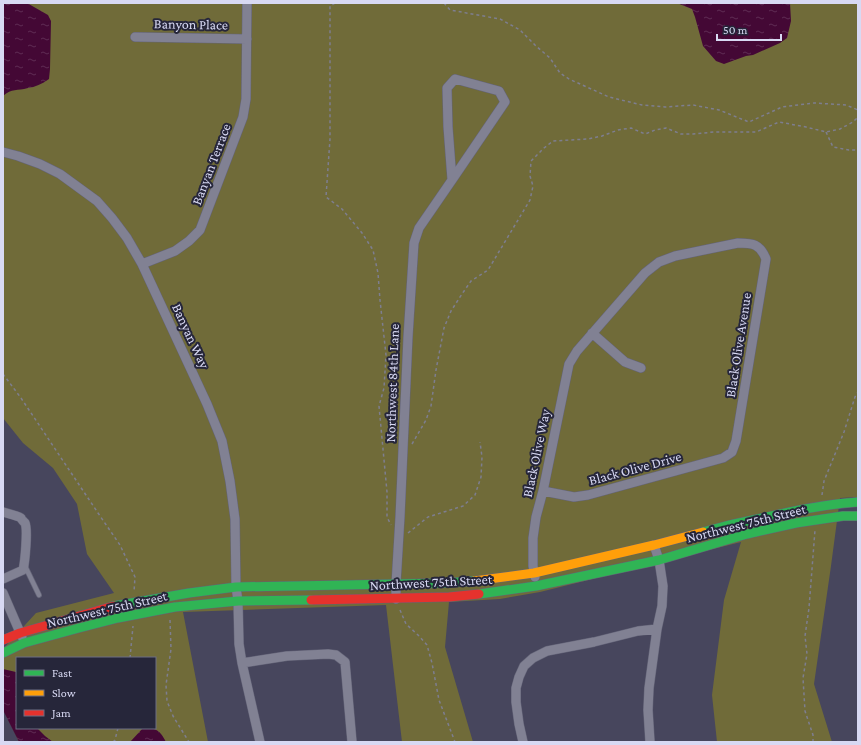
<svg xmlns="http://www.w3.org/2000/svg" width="861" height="745" viewBox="0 0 861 745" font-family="'Crimson Pro',serif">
	<defs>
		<pattern id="water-ripples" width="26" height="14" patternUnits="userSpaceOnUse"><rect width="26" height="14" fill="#440835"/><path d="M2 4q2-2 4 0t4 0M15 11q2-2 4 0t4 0" fill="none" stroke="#5e2b53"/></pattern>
	</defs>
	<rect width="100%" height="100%" fill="#47465d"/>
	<path fill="#706b39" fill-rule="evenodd" d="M3,3H858V497L840,498L831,566L814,684L832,742H717L712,695L724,600L741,542L540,592L500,599L449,602L445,647L473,742H402L386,605L183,612L208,742H19L3,708V649L36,613L114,593L87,554L77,504L53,468L23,443L3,418ZM17,658H155V728H17Z"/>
	<path fill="url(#water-ripples)" d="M3,3H27L48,15L51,21L50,69L49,79C42,84 35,87 28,88C17,91 12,88 3,96Z
		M677,3H790L791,21L787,38L780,43L753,55L746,56L724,64L716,61L703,46L695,17L692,9Z
		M3,669L16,672L17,676V728H37L45,736L53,742H19L3,710Z
		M143,728C156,728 160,730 166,742H130Z"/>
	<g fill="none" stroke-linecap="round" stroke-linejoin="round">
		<g stroke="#636377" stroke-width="6">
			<path id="lane" d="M25,566L39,595"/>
		</g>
		<g stroke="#636377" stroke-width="10">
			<path id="street" d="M135,37L247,39
				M3,152L18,156L40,164L60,174L97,201L112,218L127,238L142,264L207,404L222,441L230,481L235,519L236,587L238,601L239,644L242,663L260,742
				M142,264L175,251L189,241L200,230L243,117L246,99L247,3
				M592,333L625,362L641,368
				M3,512C9,514 16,515 21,518C21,519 24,522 25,523C28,529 25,562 23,570L3,579
				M535,577L533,566V538L536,517L543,491L569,364L577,351L645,273L659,262L675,256L738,243C753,243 760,244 766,259L736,441L732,452L723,458L588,495L574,497L543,491
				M3,593L22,637
				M396,599V584L400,517L408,337L414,243L419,228L452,180L448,127L447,88L455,79L499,91L505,102L452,180
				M242,663L287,656L328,654L336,655L345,662L352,742
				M523,742L519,724L516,702V688L519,677L524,666L533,658L547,651L594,642L638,631L657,629
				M650,742L648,710L649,688L657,629L662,606L663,586L659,560L654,545"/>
		</g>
		<g stroke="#636377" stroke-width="10">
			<path id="fast" d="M703,532C724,526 745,521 767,517C797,510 827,504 858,502
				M479,594L536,586L659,560L747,534L796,523L843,516H858
				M114,606L189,593L236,587L447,583L474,581
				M3,653L24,643L79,628L118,618L175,607L238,601L311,600"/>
		</g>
		<g stroke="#636377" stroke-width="10">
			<path id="slow" d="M474,581L534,573L654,545L703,532"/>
		</g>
		<g stroke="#636377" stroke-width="10">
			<path id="jam" d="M311,600L449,597L479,594
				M3,640L20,633L114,606"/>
		</g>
		<path stroke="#7e7e8f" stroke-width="1.5" stroke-dasharray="3 3" stroke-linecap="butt" d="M335,3L330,6V139L326,197L342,209L362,233L373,250L378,273L380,300L386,355L384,388L379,406L387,492V517L391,525
			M444,3L450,10L500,19L520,30L536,46L550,58L560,73L569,79L609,97L642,105L665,107L693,105L719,110L749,122L782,107L814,103L846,105L858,110
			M826,132L833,147L849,150H858
			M3,374L21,398L98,513L120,545L135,577L134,592
			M412,444L426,420L431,406L436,370L444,328L451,311L462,294L471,281L488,270L530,200L533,186L530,176L531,161L544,148L553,141L588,139L602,136L618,130L631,128L645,134L655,130L666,128L681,134H693L714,132H756L779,122L806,127L826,132L840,129L853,122L858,117
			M822,495L824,481L844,432L855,397L858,392
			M408,533L428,517L463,506L475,495L481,477L482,457L480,442
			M400,610L406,624L418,635L427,645L432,663L439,700L455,742
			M170,620L171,649L166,685L167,701L173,716L189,742
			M130,658L133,626
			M113,742L115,740L118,728
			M813,742V735L805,711L803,678L807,654L805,636L809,608L815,530"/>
		<use href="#lane" stroke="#818193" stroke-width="4.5"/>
		<use href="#street" stroke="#818193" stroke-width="9"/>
		<use href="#fast" stroke="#30b455" stroke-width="9"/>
		<use href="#slow" stroke="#ff9f0a" stroke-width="9"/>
		<use href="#jam" stroke="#e5322d" stroke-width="9"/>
	</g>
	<g text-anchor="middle" stroke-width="4" stroke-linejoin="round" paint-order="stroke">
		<g font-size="14" fill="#d8d9f3" stroke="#26263a">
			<text transform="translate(191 24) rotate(1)" y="5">Banyon Place</text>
			<text transform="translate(211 164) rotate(-69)" y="5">Banyan Terrace</text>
			<text transform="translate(191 336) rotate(65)" y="5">Banyan Way</text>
			<text transform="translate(738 345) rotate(-81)" y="5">Black Olive Avenue</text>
			<text transform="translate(392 383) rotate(-88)" y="5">Northwest 84th Lane</text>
			<text transform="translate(536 453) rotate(-78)" y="5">Black Olive Way</text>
			<text transform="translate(635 468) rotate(-15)" y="5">Black Olive Drive</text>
			<text transform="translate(746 523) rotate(-14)" y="5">Northwest 75th Street</text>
			<text transform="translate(431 582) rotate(-3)" y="5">Northwest 75th Street</text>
			<text transform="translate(107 609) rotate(-13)" y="5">Northwest 75th Street</text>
		</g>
	</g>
	<rect width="861" height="745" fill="none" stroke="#d8d9f3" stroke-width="8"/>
	<rect x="16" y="657" width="140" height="72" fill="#26263a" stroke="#6d6e84"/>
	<rect x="24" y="670" width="20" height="6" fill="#30b455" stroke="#6d6e84"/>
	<text x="52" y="677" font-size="12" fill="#d8d9f3">Fast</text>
	<rect x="24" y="690" width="20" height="6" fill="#ff9f0a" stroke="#6d6e84"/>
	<text x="52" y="697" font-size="12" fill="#d8d9f3">Slow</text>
	<rect x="24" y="710" width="20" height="6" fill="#e5322d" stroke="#6d6e84"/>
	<text x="52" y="717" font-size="12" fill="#d8d9f3">Jam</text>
	<path d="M717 34v6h64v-6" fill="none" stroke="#d8d9f3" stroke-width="2"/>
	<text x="723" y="34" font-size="12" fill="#d8d9f3" stroke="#26263a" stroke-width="3" paint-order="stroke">50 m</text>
</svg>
